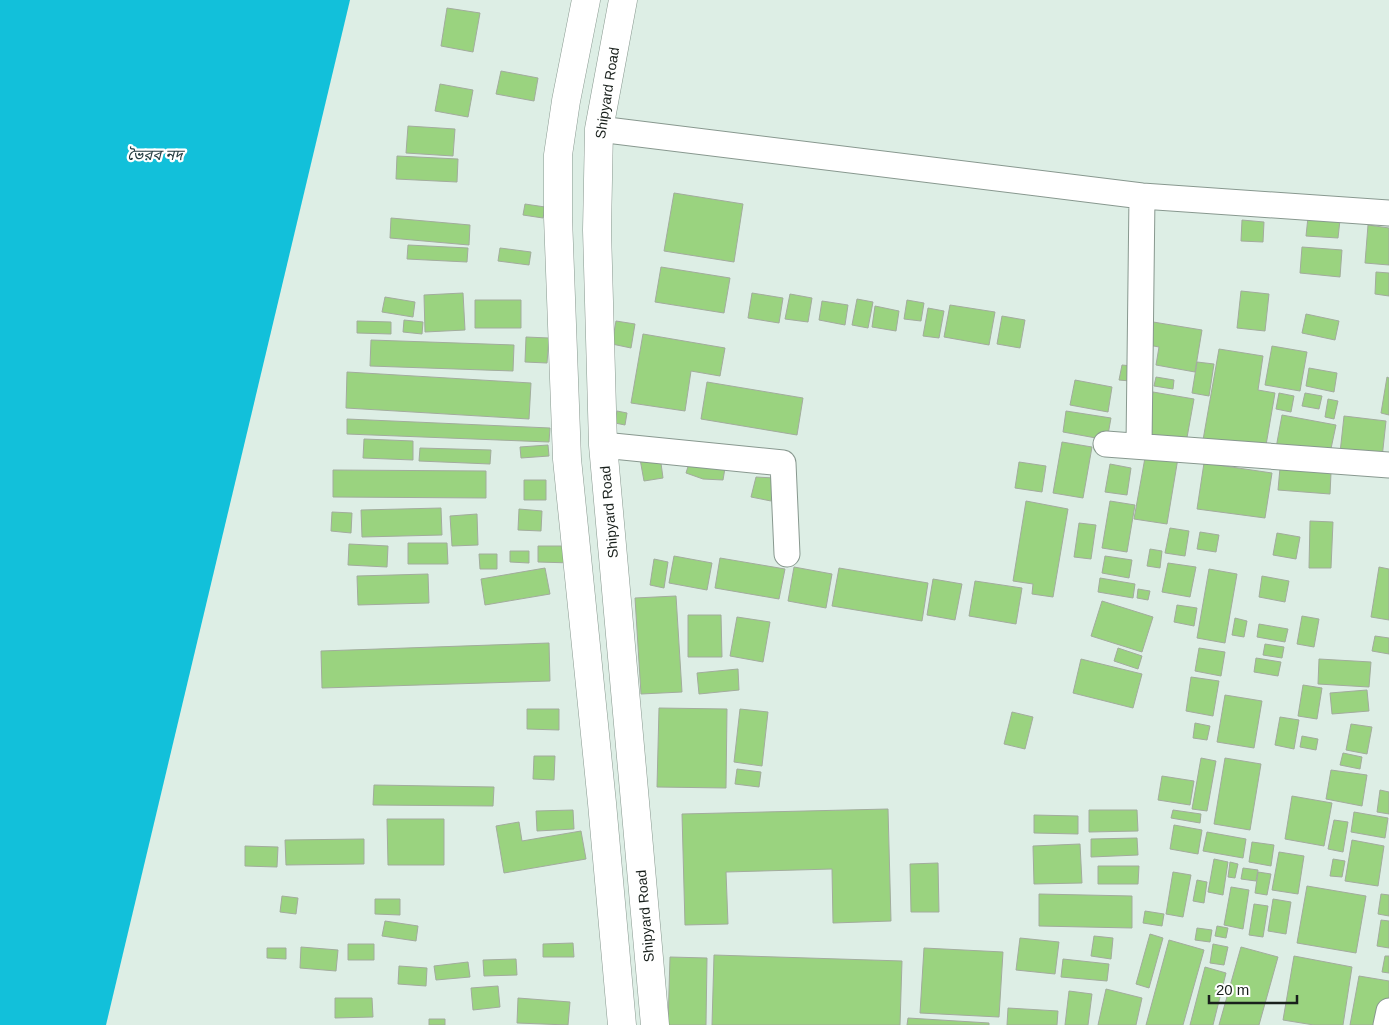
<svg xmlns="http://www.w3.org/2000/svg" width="1389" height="1025" viewBox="0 0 1389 1025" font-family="Helvetica,'Noto Sans Bengali',sans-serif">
	<rect width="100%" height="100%" fill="#ddeee5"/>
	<path fill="#12c0da" d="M0,0H350L106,1025H0Z"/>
	<path fill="#9ad37f" stroke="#a2ac9d" d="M447,8L480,13L473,52L441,46Z
		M501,71L538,78L534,101L496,94Z
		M440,84L473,90L468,117L435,111Z
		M408,126L455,129L453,156L406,153Z
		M397,156L458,159L457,182L396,179Z
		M674,193L743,204L734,262L664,251Z
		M525,204L545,207L543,218L523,215Z
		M1308,217L1340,220L1338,238L1306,236Z
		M391,218L470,225L469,245L390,238Z
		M1242,220L1264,222L1263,242L1241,241Z
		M1368,225L1389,228V265L1365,263Z
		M408,245L468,248L467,262L407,259Z
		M1302,247L1342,250L1340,277L1300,273Z
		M500,248L531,252L529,265L498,261Z
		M661,267L730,278L724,313L655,302Z
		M1376,272L1389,273V296L1375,294Z
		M1241,291L1269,294L1265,331L1237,328Z
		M463,293L465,330L425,332L424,295Z
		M752,293L783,298L779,323L748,318Z
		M790,294L812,298L808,322L785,319Z
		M385,297L415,302L413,317L382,312Z
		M857,299L873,302L868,328L852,325Z
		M475,300H521V328H475Z
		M907,300L924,303L921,321L904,319Z
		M822,301L848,305L845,325L819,320Z
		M950,305L995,312L989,345L944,337Z
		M875,306L899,311L896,331L872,327Z
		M928,308L944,311L939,338L923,336Z
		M1306,314L1339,321L1335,340L1302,333Z
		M1002,316L1025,320L1020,348L997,344Z
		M404,320L423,322L422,334L403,332Z
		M357,321L391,322V334L357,333Z
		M616,321L635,324L631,348L612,344Z
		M1147,321L1202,330L1195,372L1156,365L1159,347L1143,344Z
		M643,334L725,348L720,376L691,371L685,411L631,403Z
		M526,337L549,338L547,363L525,362Z
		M371,340L514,345L513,371L370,366Z
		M1272,346L1307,352L1300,391L1265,385Z
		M1219,349L1263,356L1258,390L1275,393L1265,451L1203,440Z
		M1197,362L1214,364L1209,396L1192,393Z
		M1122,365L1132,366L1130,381L1119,380Z
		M1309,368L1337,373L1334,392L1306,386Z
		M347,372L531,383L529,419L346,408Z
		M1156,377L1174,380L1173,389L1154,386Z
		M1387,377L1389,378V415L1381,413Z
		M1075,380L1112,387L1108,412L1070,405Z
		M707,382L803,398L797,435L701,419Z
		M1153,392L1194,399L1186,443L1145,436Z
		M1279,393L1294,396L1291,412L1276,409Z
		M1305,393L1322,396L1319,409L1302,406Z
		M1328,399L1338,401L1334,419L1325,417Z
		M617,411L627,413L625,425L615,423Z
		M1066,411L1111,418L1107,440L1063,432Z
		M1282,415L1336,425L1329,458L1276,448Z
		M1344,416L1386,421L1382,458L1340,453Z
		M347,419L550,428L549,442L347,434Z
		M364,439L413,441V460L363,458Z
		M1062,442L1092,447L1083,498L1053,493Z
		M548,445L549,456L521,458L520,447Z
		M420,448L491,450L490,464L419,461Z
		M1146,452L1178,458L1167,524L1134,519Z
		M660,456L663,478L644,481L640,459Z
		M690,460L725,468L723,480L703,479L686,473Z
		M1019,462L1046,466L1042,492L1015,488Z
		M1204,463L1272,473L1265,518L1197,509Z
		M1110,464L1131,468L1127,495L1105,492Z
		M1280,468L1331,473L1330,494L1278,490Z
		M333,470L486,471V498L333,497Z
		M756,477L774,478L771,501L751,497Z
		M524,480H546V500H524Z
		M1026,501L1068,509L1053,597L1032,594L1033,584L1013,581Z
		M1110,501L1135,505L1127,552L1102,548Z
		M441,508L442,535L362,537L361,510Z
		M519,509L542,511L541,531L518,530Z
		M332,512L352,513L351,533L331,531Z
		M477,514L478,545L452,546L450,516Z
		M1310,521L1333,522L1331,568H1309Z
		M1079,523L1096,525L1091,559L1074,557Z
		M1170,528L1189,531L1185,556L1165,553Z
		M1200,532L1219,535L1216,552L1197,549Z
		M1277,533L1300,537L1296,559L1273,555Z
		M408,543H447L448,564H408Z
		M349,544L388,546L387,567L348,565Z
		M538,546H572V563L538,562Z
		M1150,549L1162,551L1160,568L1147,566Z
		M510,551H529V563L510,562Z
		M479,554H497V569H480Z
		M674,556L712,563L707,590L669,583Z
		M1105,556L1132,560L1129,578L1102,573Z
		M720,558L785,569L779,599L715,588Z
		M654,559L668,562L664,588L650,585Z
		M1168,563L1196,567L1190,597L1162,592Z
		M794,567L832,574L826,608L788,601Z
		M1379,567L1389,569V620L1371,617Z
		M545,568L550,594L485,605L481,579Z
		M839,568L928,583L922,621L832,606Z
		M1209,569L1237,574L1225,643L1197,638Z
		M428,574L429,603L358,605L357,576Z
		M1262,576L1289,581L1285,602L1259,597Z
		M1100,578L1135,584L1133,598L1098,592Z
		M933,579L962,584L955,620L927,615Z
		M975,581L1022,588L1016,624L969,616Z
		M1138,589L1150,591L1148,600L1137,598Z
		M676,596L682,692L641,694L635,598Z
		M1102,601L1153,617L1142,652L1091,636Z
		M1177,605L1197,608L1194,626L1174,622Z
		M688,615H721L722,657H688Z
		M1302,616L1319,619L1314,647L1297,644Z
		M737,617L770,622L763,662L730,656Z
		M1235,618L1247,621L1244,637L1232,635Z
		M1259,624L1288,629L1285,642L1257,637Z
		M1375,636L1389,638V654L1372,651Z
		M549,643L550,681L322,688L321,651Z
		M1265,644L1284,647L1282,658L1263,655Z
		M1118,648L1142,656L1138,669L1114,661Z
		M1199,648L1225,652L1221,676L1195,671Z
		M1256,658L1281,662L1278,676L1254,672Z
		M1081,659L1142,674L1133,708L1073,693Z
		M1319,659L1371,662L1369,687L1318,684Z
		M738,669L739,690L699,694L697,673Z
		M1191,677L1219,681L1213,716L1186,711Z
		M1303,685L1322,688L1317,719L1298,716Z
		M1367,690L1369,711L1332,714L1330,693Z
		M1225,695L1262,701L1254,748L1217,742Z
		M659,708L727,709L726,788L657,787Z
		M527,709H559V730L527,729Z
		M740,709L768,712L762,766L734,762Z
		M1012,712L1033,717L1025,749L1004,744Z
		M1280,717L1299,720L1294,749L1275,745Z
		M1195,723L1210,726L1207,740L1193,738Z
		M1351,724L1372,727L1367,754L1346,750Z
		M1302,736L1318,739L1316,750L1300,747Z
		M1343,753L1362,757L1360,769L1340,765Z
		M534,756H555L554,780L533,779Z
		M1201,758L1216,761L1207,811L1192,809Z
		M1225,758L1261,764L1250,830L1214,824Z
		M737,769L761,772L759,787L735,784Z
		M1331,770L1367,775L1362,806L1326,799Z
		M1162,776L1194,781L1190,805L1158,800Z
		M374,785L494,787L493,806L373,805Z
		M1380,790L1389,792V814L1377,812Z
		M1292,796L1332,803L1324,846L1285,839Z
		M888,809L891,921L833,923L832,869L726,872L728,924L685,925L682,814Z
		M573,810L574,829L537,831L536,811Z
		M1089,810H1137L1138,831L1089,832Z
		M1173,810L1201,814L1200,823L1171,818Z
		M1354,812L1388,818L1385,838L1351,832Z
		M1034,815L1078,816V834L1034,833Z
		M387,819H444V865H388Z
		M1334,820L1348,822L1343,852L1328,849Z
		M519,822L522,841L581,831L586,859L504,873L496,826Z
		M1174,825L1202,830L1198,854L1170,849Z
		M1207,832L1246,839L1243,858L1203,851Z
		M1137,838L1138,855L1091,857V839Z
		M364,839V864L286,865L285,840Z
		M1352,840L1384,846L1378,886L1345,881Z
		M1252,842L1274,845L1271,866L1249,862Z
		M1080,844L1082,883L1034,884L1033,846Z
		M245,846L278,847L277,867L245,866Z
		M1279,852L1304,856L1298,894L1272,890Z
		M1214,859L1228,862L1223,895L1208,892Z
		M1333,859L1345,861L1342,877L1330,876Z
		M1230,862L1238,864L1235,878L1228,877Z
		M938,863L939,912H911L910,864Z
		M1098,866H1139L1138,884H1098Z
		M1243,868L1258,870L1256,881L1241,879Z
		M1173,872L1191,875L1183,917L1166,914Z
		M1258,872L1271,874L1267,895L1255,893Z
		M1197,880L1207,882L1204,903L1193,901Z
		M1307,886L1366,896L1356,953L1297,943Z
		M1231,887L1249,890L1243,929L1224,925Z
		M1039,894L1132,896V928L1039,926Z
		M1381,894L1389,895V916L1378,914Z
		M282,896L298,898L296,914L280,912Z
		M375,899H400V915L375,914Z
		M1273,899L1291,902L1286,934L1268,931Z
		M1254,904L1268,906L1263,937L1249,935Z
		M1145,911L1164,914L1162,926L1143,923Z
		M1381,920L1389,921V948L1377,946Z
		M385,921L418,926L416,941L382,936Z
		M1217,926L1228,928L1226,938L1215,936Z
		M1197,928L1212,930L1210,942L1195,940Z
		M1150,934L1163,938L1149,988L1136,984Z
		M1094,936L1113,938L1111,959L1091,956Z
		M1020,938L1059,942L1055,974L1016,970Z
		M1169,940L1204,950L1183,1025H1146Z
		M573,943L574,957H543V944Z
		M348,944H374V960H348Z
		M1213,944L1228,947L1224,965L1210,963Z
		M301,947L338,950L336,971L300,968Z
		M1241,947L1278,957L1259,1025H1219Z
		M267,948H286V959L267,958Z
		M924,948L1003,952L999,1017L920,1013Z
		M714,955L902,961L900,1025H712Z
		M1294,956L1352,967L1343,1025H1314L1283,1020Z
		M1385,956H1389V973L1382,972Z
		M670,957L707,958L706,1025H668Z
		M516,959L517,975L484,976L483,960Z
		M1063,959L1109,964L1107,981L1061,977Z
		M468,962L470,977L436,980L434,966Z
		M399,966L427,968L426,986L398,984Z
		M1205,967L1226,973L1213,1025H1190Z
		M1359,976L1389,981V1025H1350Z
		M498,986L500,1007L473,1010L471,988Z
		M1106,989L1142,998L1136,1025H1098Z
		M1069,991L1092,994L1088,1025H1065Z
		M335,998H372L373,1017L335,1018Z
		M518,998L570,1002L568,1025L517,1023Z
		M1008,1008L1058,1011L1057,1025H1007Z
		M908,1018L989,1023V1025H907Z
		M429,1019H445V1025H429Z"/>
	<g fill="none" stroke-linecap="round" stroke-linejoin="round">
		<g stroke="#88988f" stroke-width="27">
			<path id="minor" d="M599,129L1142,196L1389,213
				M1106,444L1389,465
				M603,445L783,463L787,554
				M1139,446L1142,196
				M1386,1025L1389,1011"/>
		</g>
		<g stroke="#88988f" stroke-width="29">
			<path id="primary" d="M586,0L566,101L558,155V217L567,459L602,803L622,1025
				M623,0L599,129L597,230L603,445L655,1025"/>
		</g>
		<use href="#minor" stroke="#fff" stroke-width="25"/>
		<use href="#primary" stroke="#fff" stroke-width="28"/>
	</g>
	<g text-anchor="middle" stroke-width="4.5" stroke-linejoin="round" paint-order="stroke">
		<g font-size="14" fill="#19201c" stroke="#fff">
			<text transform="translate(607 93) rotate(-81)" y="5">Shipyard Road</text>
			<text transform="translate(609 512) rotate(-95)" y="5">Shipyard Road</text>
			<text transform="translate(645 916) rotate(-95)" y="5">Shipyard Road</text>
		</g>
		<g font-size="15" font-style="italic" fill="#253d42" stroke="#fff">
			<text x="155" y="160">ভৈরব নদ</text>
		</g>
	</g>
	<path d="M1209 995v8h88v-8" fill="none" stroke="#19201c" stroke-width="2.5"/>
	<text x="1216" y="995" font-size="15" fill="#19201c" stroke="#ffffff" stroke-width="4" paint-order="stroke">20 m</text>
</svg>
